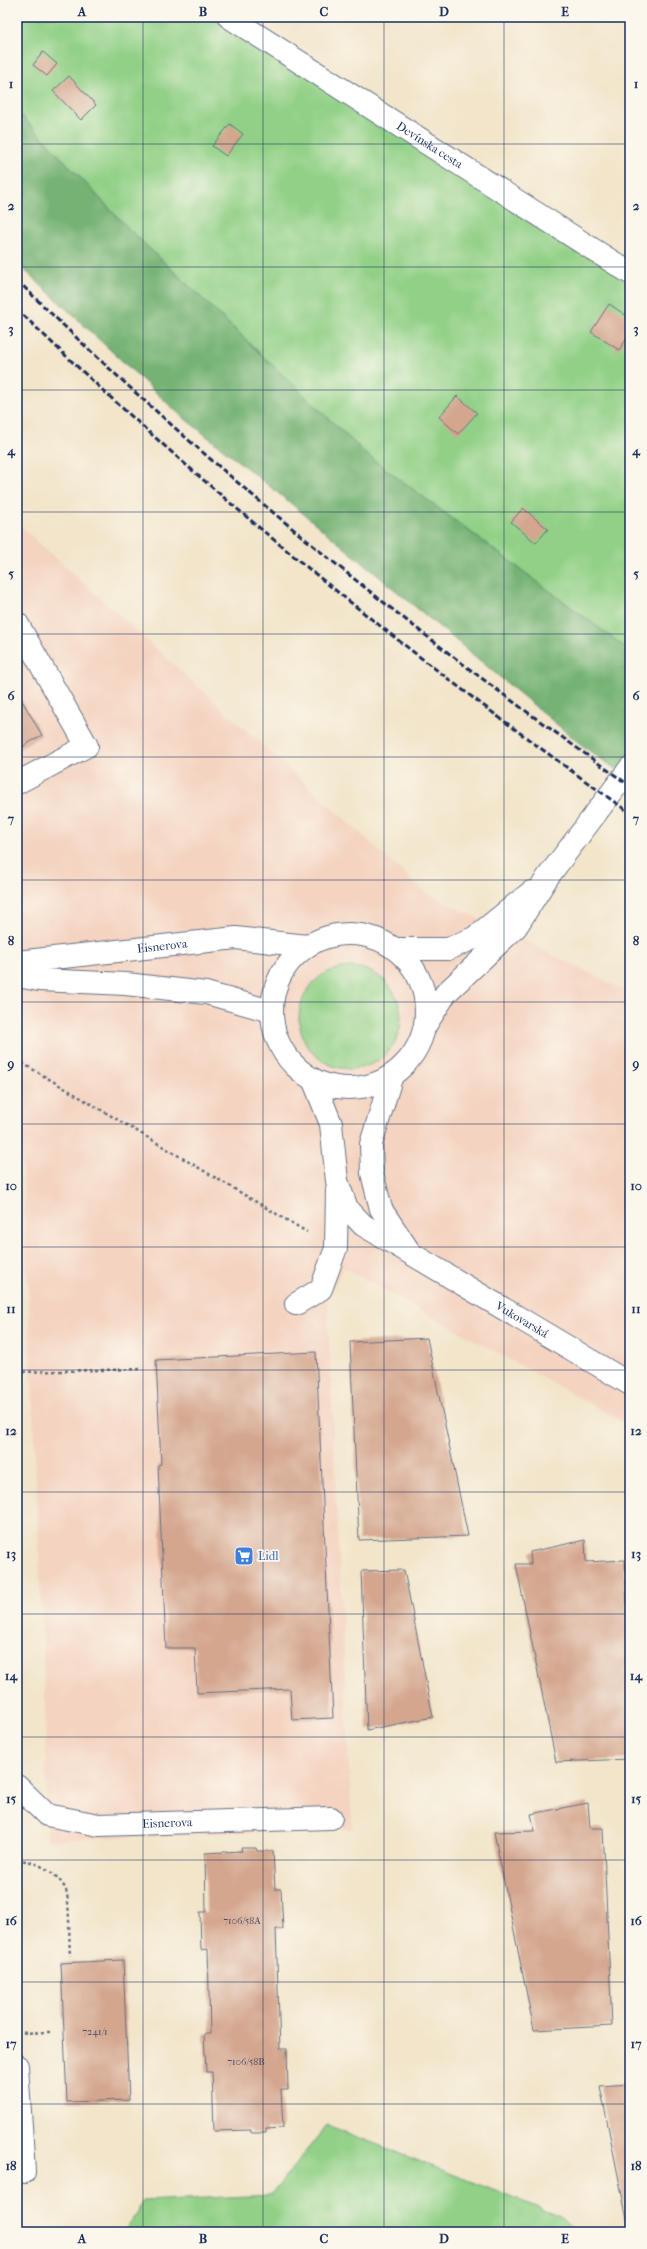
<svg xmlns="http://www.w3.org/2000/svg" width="647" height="2249" viewBox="0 0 647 2249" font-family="'IM FELL French Canon',serif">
	<rect width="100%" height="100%" fill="#fbf7ec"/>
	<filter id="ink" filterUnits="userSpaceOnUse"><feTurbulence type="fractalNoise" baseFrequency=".025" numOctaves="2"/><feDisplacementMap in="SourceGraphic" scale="8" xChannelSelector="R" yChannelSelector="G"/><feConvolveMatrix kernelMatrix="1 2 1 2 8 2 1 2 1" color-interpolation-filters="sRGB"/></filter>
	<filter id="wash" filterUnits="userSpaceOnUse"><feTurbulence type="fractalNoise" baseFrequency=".012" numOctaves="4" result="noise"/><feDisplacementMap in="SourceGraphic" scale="16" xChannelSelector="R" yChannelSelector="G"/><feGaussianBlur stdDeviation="0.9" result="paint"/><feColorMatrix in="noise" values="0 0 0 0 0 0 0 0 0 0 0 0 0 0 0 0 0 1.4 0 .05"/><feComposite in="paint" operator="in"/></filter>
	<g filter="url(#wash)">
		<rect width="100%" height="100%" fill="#f2e5ca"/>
		<path fill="#f4d3c0" d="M17,523L425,892L630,993V1426L344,1268L327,1299L352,1829L47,1840L45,1698L24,1194L17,1072Z"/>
		<path fill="#91d086" stroke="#568072" d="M17,17H229L630,273V651L367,455L129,229L17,111Z
			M299 1018a51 51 0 1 1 102 0a51 51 0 1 1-102 0Z
			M327,2125L559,2216L575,2232H125L143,2201L271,2195Z"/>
		<path fill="#74b273" stroke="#487068" d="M17,111L129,229L367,455L630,651V779L584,747L293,505L179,414L17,263Z"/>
		<g id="blocks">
			<path fill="#d4a68e" d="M43,52L57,64L47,76L33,65Z
				M69,76L96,105L81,120L53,91Z
				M230,124L243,134L226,156L212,146Z
				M609,304L630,318V334L619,350L591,332Z
				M457,396L477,413L458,434L439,417Z
				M523,508L548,529L536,543L511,522Z
				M17,692L42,735L17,750Z
				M427,1338L468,1536L359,1540L350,1342Z
				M316,1352L333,1718L292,1720L290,1689L197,1693L195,1648H166L158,1465L161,1464L156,1360Z
				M585,1540L586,1562L625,1560L630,1666V1759L556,1762L516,1564H531L530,1552Z
				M404,1570L433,1717L367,1730L361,1571Z
				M588,1803L590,1828H603L612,2026L534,2030L494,1832L535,1831L531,1814Z
				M241,1848H256L257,1851H273L275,1889H281L283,1929H276L280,2049H287L288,2090H281L283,2128L266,2129V2133H251V2130L214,2131L212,2072H206L204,2034H210L208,1949L201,1950L200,1912H206L205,1853L242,1851Z
				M123,1960L129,2100L67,2102L61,1963Z
				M630,2084V2230H629L600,2086Z"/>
		</g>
	</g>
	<g filter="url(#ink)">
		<use href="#blocks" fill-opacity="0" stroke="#666f84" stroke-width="1"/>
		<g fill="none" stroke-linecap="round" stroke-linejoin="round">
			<g stroke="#666f84" stroke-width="24">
				<g id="minor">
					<path id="s1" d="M229,17L630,273"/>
					<path d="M17,623L87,746L17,783"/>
					<circle cx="349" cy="1011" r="77"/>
					<path d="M397,949H448L474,938L531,892"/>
					<path id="s2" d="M17,962L236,938L307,946"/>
					<path d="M17,976L39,980L126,984L206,993L271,1011"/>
					<path d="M425,1026L446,993L516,927L547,878L630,768"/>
					<path d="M392,1075L371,1144L372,1173L381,1209L409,1251"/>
					<path id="s3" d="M313,1079L331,1124L337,1181L347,1208L363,1225L630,1384"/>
					<path d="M296,1304L321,1289L336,1248L337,1190"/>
					<path id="s4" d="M17,1786L47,1815L99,1825L331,1818"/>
					<path d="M17,2066L24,2172"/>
				</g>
			</g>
			<path stroke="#666f84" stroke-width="2.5" stroke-dasharray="3 3" stroke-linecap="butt" d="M17,1060L307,1232
				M17,1372L143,1369
				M17,1860C35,1860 56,1872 65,1888C70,1895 69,1944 70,1956
				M17,2033L51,2032"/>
			<use href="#minor" stroke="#fff" stroke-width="22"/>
			<path stroke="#1b2f5e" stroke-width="3" stroke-dasharray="6 3" stroke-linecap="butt" d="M17,280C155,417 305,543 459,661C515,704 573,745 630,786
				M17,309C207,494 414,659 630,813"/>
		</g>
	</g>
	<path fill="none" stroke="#1b2f5e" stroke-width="1" stroke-opacity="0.55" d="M143,17V2232M263,17V2232M384,17V2232M504,17V2232M17,144H630M17,267H630M17,390H630M17,512H630M17,634H630M17,757H630M17,880H630M17,1002H630M17,1124H630M17,1247H630M17,1370H630M17,1492H630M17,1614H630M17,1737H630M17,1860H630M17,1982H630M17,2104H630"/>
	<defs>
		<g id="supermarket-square" transform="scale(1)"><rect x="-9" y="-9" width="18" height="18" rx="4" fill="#3f7fe0" stroke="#fbf7ec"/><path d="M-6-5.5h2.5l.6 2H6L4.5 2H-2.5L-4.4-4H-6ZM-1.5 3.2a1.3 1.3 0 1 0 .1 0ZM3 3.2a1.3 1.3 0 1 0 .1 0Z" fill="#fff"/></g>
	</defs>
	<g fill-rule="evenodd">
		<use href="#supermarket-square" x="244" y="1556"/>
	</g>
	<g text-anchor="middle" stroke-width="3.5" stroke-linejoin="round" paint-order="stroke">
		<g font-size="10" fill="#494d6a">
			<text x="242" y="1924">7106/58A</text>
			<text x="95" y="2035">7241/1</text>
			<text x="246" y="2065">7106/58B</text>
		</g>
		<g font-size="12" fill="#1b2f5e" stroke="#fbf7ec">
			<text dy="4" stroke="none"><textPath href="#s1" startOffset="238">Devínska cesta</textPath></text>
			<text dy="4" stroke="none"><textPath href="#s2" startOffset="146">Eisnerova</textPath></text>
			<text dy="4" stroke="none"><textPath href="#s3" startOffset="343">Vukovarská</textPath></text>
			<text dy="4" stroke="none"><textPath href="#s4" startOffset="163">Eisnerova</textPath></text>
		</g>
		<g font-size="12" fill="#366cbe" stroke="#fbf7ec" text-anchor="start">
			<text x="258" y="1560">Lidl</text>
		</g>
	</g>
	<rect width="647" height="2249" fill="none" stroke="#fbf7ec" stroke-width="44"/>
	<rect x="22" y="22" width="603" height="2205" fill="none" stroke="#1b2f5e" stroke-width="1.5"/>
	<g font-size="13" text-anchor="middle" font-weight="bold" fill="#1b2f5e">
		<text x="82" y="16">A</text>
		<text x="203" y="16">B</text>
		<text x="324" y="16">C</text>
		<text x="444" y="16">D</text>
		<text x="565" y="16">E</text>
		<text x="11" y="88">1</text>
		<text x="636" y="88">1</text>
		<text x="11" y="210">2</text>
		<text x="636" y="210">2</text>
		<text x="11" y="333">3</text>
		<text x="636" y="333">3</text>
		<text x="11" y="455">4</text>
		<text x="636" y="455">4</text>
		<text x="11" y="578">5</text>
		<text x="636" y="578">5</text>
		<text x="11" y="700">6</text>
		<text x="636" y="700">6</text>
		<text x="11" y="823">7</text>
		<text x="636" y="823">7</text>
		<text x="11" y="945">8</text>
		<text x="636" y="945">8</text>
		<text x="11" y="1068">9</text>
		<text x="636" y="1068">9</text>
		<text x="11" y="1190">10</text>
		<text x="636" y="1190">10</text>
		<text x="11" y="1313">11</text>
		<text x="636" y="1313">11</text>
		<text x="11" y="1435">12</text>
		<text x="636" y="1435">12</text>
		<text x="11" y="1558">13</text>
		<text x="636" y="1558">13</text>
		<text x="11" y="1680">14</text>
		<text x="636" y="1680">14</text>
		<text x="11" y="1803">15</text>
		<text x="636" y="1803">15</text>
		<text x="11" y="1925">16</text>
		<text x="636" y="1925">16</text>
		<text x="11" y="2048">17</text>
		<text x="636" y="2048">17</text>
		<text x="11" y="2170">18</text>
		<text x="636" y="2170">18</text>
		<text x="82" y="2243">A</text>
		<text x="203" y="2243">B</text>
		<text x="324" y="2243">C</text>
		<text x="444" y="2243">D</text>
		<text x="565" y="2243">E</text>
	</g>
</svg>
